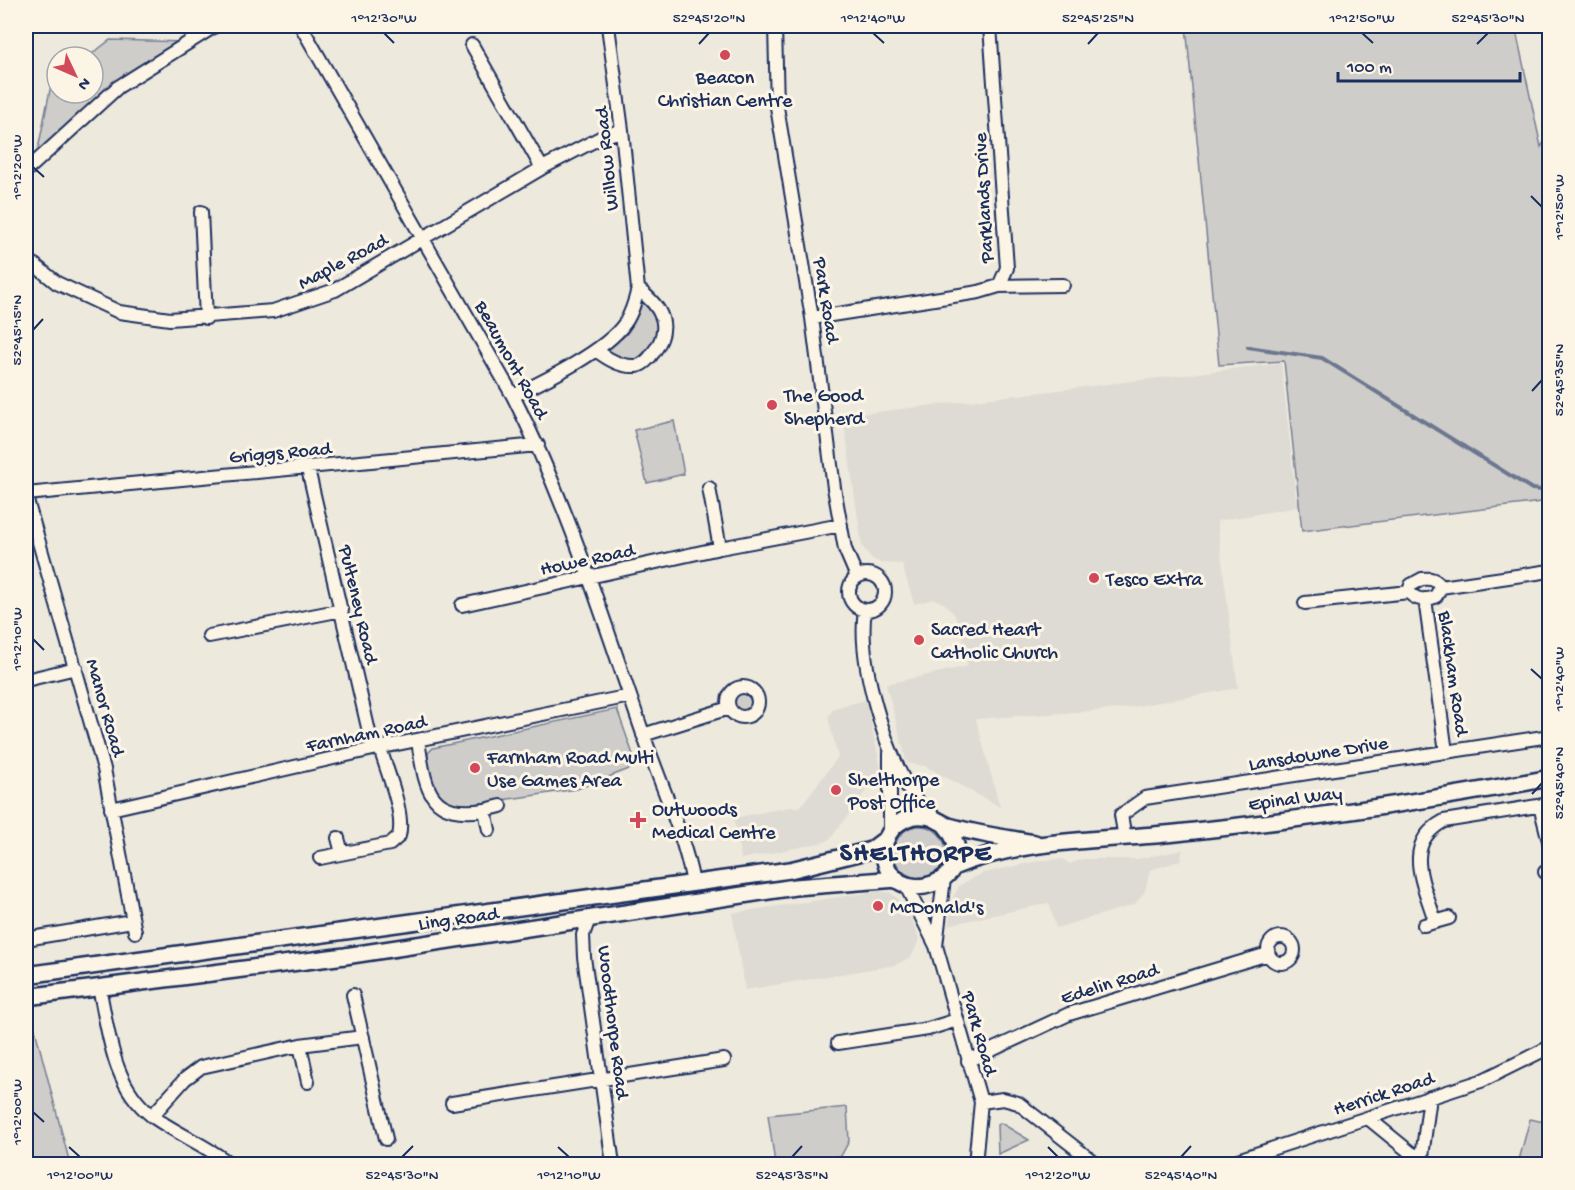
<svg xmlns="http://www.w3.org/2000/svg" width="1575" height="1190" viewBox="0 0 1575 1190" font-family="'Gochi Hand',sans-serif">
	<rect width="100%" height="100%" fill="#eee9dd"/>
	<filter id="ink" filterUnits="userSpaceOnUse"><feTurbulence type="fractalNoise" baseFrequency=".0167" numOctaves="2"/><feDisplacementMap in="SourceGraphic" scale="12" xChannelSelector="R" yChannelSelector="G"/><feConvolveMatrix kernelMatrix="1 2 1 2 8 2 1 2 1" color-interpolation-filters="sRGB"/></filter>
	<g filter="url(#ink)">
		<path fill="#dedbd4" d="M1281,363L1297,507L1217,521L1238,688L1121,709L976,719L1000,807L925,766L907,763L886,684L968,666L961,629L954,614L945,604L934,599L914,604L902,564L881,563L872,559L862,546L843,416Z
			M866,700L884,783L871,785L867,789L832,837L825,842L741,859L734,818L789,807H800L838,757L828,717L834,708Z
			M1183,850L1180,861L1150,870L1145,891L1135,904L1120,909L1056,928L1049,903L948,925L954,895L960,885L983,873L1043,860L1063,859L1070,864L1082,859H1137Z
			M879,891L891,893L898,899L911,916L919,940L912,956L896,965L745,990L732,913Z"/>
		<path fill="#cfcdca" stroke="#757e94" stroke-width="1.5" d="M1186,26H1515L1541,147L1549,134V501L1302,531L1284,361L1219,365Z
			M110,40L186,42L118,87L36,159L51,85L57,81V93H93V57H88Z
			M638,289L664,322L642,364L606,358L604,343C625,342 630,332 637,314L634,307Z
			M674,421L684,474L647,483L634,430Z
			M728 702a15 15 0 1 1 30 0a15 15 0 1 1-30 0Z
			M617,709L637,766L577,789L461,806C432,800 428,780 428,753L433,748Z
			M894 852a26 26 0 1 1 52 0a26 26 0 1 1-52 0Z
			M32,1018L70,1164H26V1020Z
			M847,1107L849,1141L841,1156L775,1163L768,1115Z
			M1530,1119L1549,1123V1164H1518Z
			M1001,1123L1029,1140L998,1154L997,1125Z"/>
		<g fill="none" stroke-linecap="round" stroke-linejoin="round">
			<path stroke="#6c778f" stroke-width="4" d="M1248,347L1322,358L1532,489L1550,491"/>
			<g stroke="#1b2f5e" stroke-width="16">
				<path id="minor" d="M301,26L513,396C567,502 602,616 641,728C658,779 683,830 693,883
					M775,26L777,107L812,318L834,488L845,549L857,577
					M472,45L542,168
					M26,171L118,87L215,26
					M201,212L206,318
					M26,258L57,283L119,312L170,319L273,311L335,290L542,168L600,138L622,130
					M999,286L1063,285
					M812,318L979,292L999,286L1007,268L990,26
					M596,350C606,358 621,367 635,366C642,366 649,359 653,353C673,327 662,307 638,289
					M513,396C544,381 606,351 625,323C632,313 635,301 638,289L622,130L608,26
					M308,469L373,749
					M709,488L720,548
					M26,494L538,445
					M26,497L104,769L135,932
					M849 592a18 18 0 1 1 36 0a18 18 0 1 1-36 0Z
					M1422,579C1431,578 1436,579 1441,587L1436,596C1427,601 1416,601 1409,592L1411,585Z
					M1441,587L1550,571
					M1425,599L1446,752
					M1305,603L1409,592
					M462,605L720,548L841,525
					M865,610C857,662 886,755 915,799C920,807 929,812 935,818
					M209,636L342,610
					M26,680L76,668
					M728 702a15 15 0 1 1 30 0a15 15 0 1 1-30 0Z
					M643,735L729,708
					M418,741C426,790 428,818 485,810L489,830
					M1540,806L1550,845
					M111,809L373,749L630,696
					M485,810L501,806
					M890,831V753
					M338,838L342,853
					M1125,838L1121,815L1145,798L1550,736
					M320,858L390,844L399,836C405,813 387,772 380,748
					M1545,872H1550
					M905,884L936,946L981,1102L975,1164
					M589,919L583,935L584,957L613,1164
					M1435,921C1424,884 1401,844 1444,821L1550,804
					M1424,925L1449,918
					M1268 950a13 13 0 1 1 26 0a13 13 0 1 1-26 0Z
					M26,939L132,921
					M936,946L944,878
					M99,987C109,1033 112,1085 152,1116C177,1134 206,1145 230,1164
					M353,995L386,1139
					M838,1043L928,1029L957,1020
					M300,1045L308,1082
					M968,1061L1069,1014L1268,954
					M981,1102L1003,1099L1018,1103L1096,1164
					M452,1103L724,1060
					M152,1116L185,1079L201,1067L300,1045L363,1037
					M1368,1118L1411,1153L1422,1158
					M1225,1164L1481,1081L1550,1047
					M1421,1164L1430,1097"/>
			</g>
			<g stroke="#1b2f5e" stroke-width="20">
				<path id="major" d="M945,825C992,881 886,917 884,851C884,839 891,827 902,821C908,817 916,815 924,816C934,816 940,823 949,826C977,834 1006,838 1035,843
					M953,867C1023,838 1102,841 1176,833C1302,820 1426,801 1550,778
					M26,975L790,870L871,850L887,838
					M26,997L345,956L795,887L897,879"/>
			</g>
			<use href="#minor" stroke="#fcf5e5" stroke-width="12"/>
			<use href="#major" stroke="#fcf5e5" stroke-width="15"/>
		</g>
	</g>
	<path fill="none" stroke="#1b2f5e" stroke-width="2" d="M384,33L394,43M873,33L884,43M1362,33L1373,43M699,44L709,33M1088,44L1098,33M1477,44L1488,33M33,167L44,177M1531,196L1542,207M33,330L43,319M1532,391L1542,380M33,639L44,650M1531,669L1542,679M1532,794L1542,783M33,1112L44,1122M69,1147L80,1157M558,1147L569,1157M1048,1147L1058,1157M402,1157L413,1146M792,1157L802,1146M1181,1157L1191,1146"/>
	<g fill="#d1495b" stroke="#fcf5e5" stroke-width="2">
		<circle cx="725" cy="55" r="6"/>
		<circle cx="772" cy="405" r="6"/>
		<circle cx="1094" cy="578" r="6"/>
		<circle cx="919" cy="640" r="6"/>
		<circle cx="475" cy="768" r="6"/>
		<circle cx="836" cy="790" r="6"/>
		<path d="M635 811h6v6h6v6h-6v6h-6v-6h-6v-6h6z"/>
		<circle cx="878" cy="906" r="6"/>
	</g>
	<g text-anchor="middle" stroke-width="6" stroke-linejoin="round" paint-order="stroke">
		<g font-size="20" fill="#1b2f5e" stroke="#fcf5e5" text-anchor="start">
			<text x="725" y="83" text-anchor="middle">Beacon<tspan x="725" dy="23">Christian Centre</tspan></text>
			<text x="784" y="401">The Good<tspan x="784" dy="23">Shepherd</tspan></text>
			<text x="1106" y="585">Tesco Extra</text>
			<text x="931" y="635">Sacred Heart<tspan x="931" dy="23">Catholic Church</tspan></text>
			<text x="487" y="763">Farnham Road Multi<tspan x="487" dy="23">Use Games Area</tspan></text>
			<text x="848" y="785">Shelthorpe<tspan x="848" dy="23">Post Office</tspan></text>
			<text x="652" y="815">Outwoods<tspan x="652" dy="23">Medical Centre</tspan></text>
			<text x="890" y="913">McDonald's</text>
		</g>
		<g font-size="20" fill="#1b2f5e" stroke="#fcf5e5">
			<text transform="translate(605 159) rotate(-96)" y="7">Willow Road</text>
			<text transform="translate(982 198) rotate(-93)" y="7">Parklands Drive</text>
			<text transform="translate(342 260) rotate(-28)" y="7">Maple Road</text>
			<text transform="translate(828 300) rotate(81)" y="7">Park Road</text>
			<text transform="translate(513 359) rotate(61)" y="7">Beaumont Road</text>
			<text transform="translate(280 451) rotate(-5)" y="7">Griggs Road</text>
			<text transform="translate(587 558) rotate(-12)" y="7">Howe Road</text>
			<text transform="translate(360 604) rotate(77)" y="7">Pulteney Road</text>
			<text transform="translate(1455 673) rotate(82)" y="7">Blackham Road</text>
			<text transform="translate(107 707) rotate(74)" y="7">Manor Road</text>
			<text transform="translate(366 732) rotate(-12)" y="7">Farnham Road</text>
			<text transform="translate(1318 752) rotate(-9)" y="7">Lansdowne Drive</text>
			<text transform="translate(1295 797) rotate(-7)" y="7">Epinal Way</text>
			<text transform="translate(458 917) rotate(-8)" y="7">Ling Road</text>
			<text transform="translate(1109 982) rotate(-17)" y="7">Edelin Road</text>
			<text transform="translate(615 1022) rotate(83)" y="7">Woodthorpe Road</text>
			<text transform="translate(981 1033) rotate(74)" y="7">Park Road</text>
			<text transform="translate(1383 1092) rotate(-18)" y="7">Herrick Road</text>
		</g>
		<g font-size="26" font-weight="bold" letter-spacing="1.5" fill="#1b2f5e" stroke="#fcf5e5">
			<text x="916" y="860">SHELTHORPE</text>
		</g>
	</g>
	<rect width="1575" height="1190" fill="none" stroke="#fcf5e5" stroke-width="66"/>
	<g transform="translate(75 75) rotate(134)"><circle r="28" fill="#fcf5e5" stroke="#a2a6af" stroke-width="1.5"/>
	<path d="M0-4.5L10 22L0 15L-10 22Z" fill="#d1495b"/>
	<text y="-9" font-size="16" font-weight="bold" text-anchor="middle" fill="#1b2f5e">N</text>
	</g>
	<path d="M1338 72v9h182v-9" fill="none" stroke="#1b2f5e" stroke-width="3"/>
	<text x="1347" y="72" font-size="18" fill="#1b2f5e" stroke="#fcf5e5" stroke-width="4.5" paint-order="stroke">100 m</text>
	<rect x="33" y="33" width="1509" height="1124" fill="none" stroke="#1b2f5e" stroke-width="2"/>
	<g font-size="15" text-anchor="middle" fill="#1b2f5e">
		<text x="384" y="22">1°12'30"W</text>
		<text x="709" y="22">52°45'20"N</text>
		<text x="873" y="22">1°12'40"W</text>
		<text x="1098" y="22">52°45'25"N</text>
		<text x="1362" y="22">1°12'50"W</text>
		<text x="1488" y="22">52°45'30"N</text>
		<text transform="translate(16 167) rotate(-90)" y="5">1°12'20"W</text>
		<text transform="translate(1558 207) rotate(-90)" y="5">1°12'50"W</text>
		<text transform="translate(16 330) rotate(-90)" y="5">52°45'15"N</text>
		<text transform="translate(1558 380) rotate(-90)" y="5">52°45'35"N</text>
		<text transform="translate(16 639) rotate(-90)" y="5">1°12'10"W</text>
		<text transform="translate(1558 679) rotate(-90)" y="5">1°12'40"W</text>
		<text transform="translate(1558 783) rotate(-90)" y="5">52°45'40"N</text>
		<text transform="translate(16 1112) rotate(-90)" y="5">1°12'00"W</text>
		<text x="80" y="1179">1°12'00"W</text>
		<text x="402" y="1179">52°45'30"N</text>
		<text x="569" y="1179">1°12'10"W</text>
		<text x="792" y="1179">52°45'35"N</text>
		<text x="1058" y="1179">1°12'20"W</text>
		<text x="1181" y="1179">52°45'40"N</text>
	</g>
</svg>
